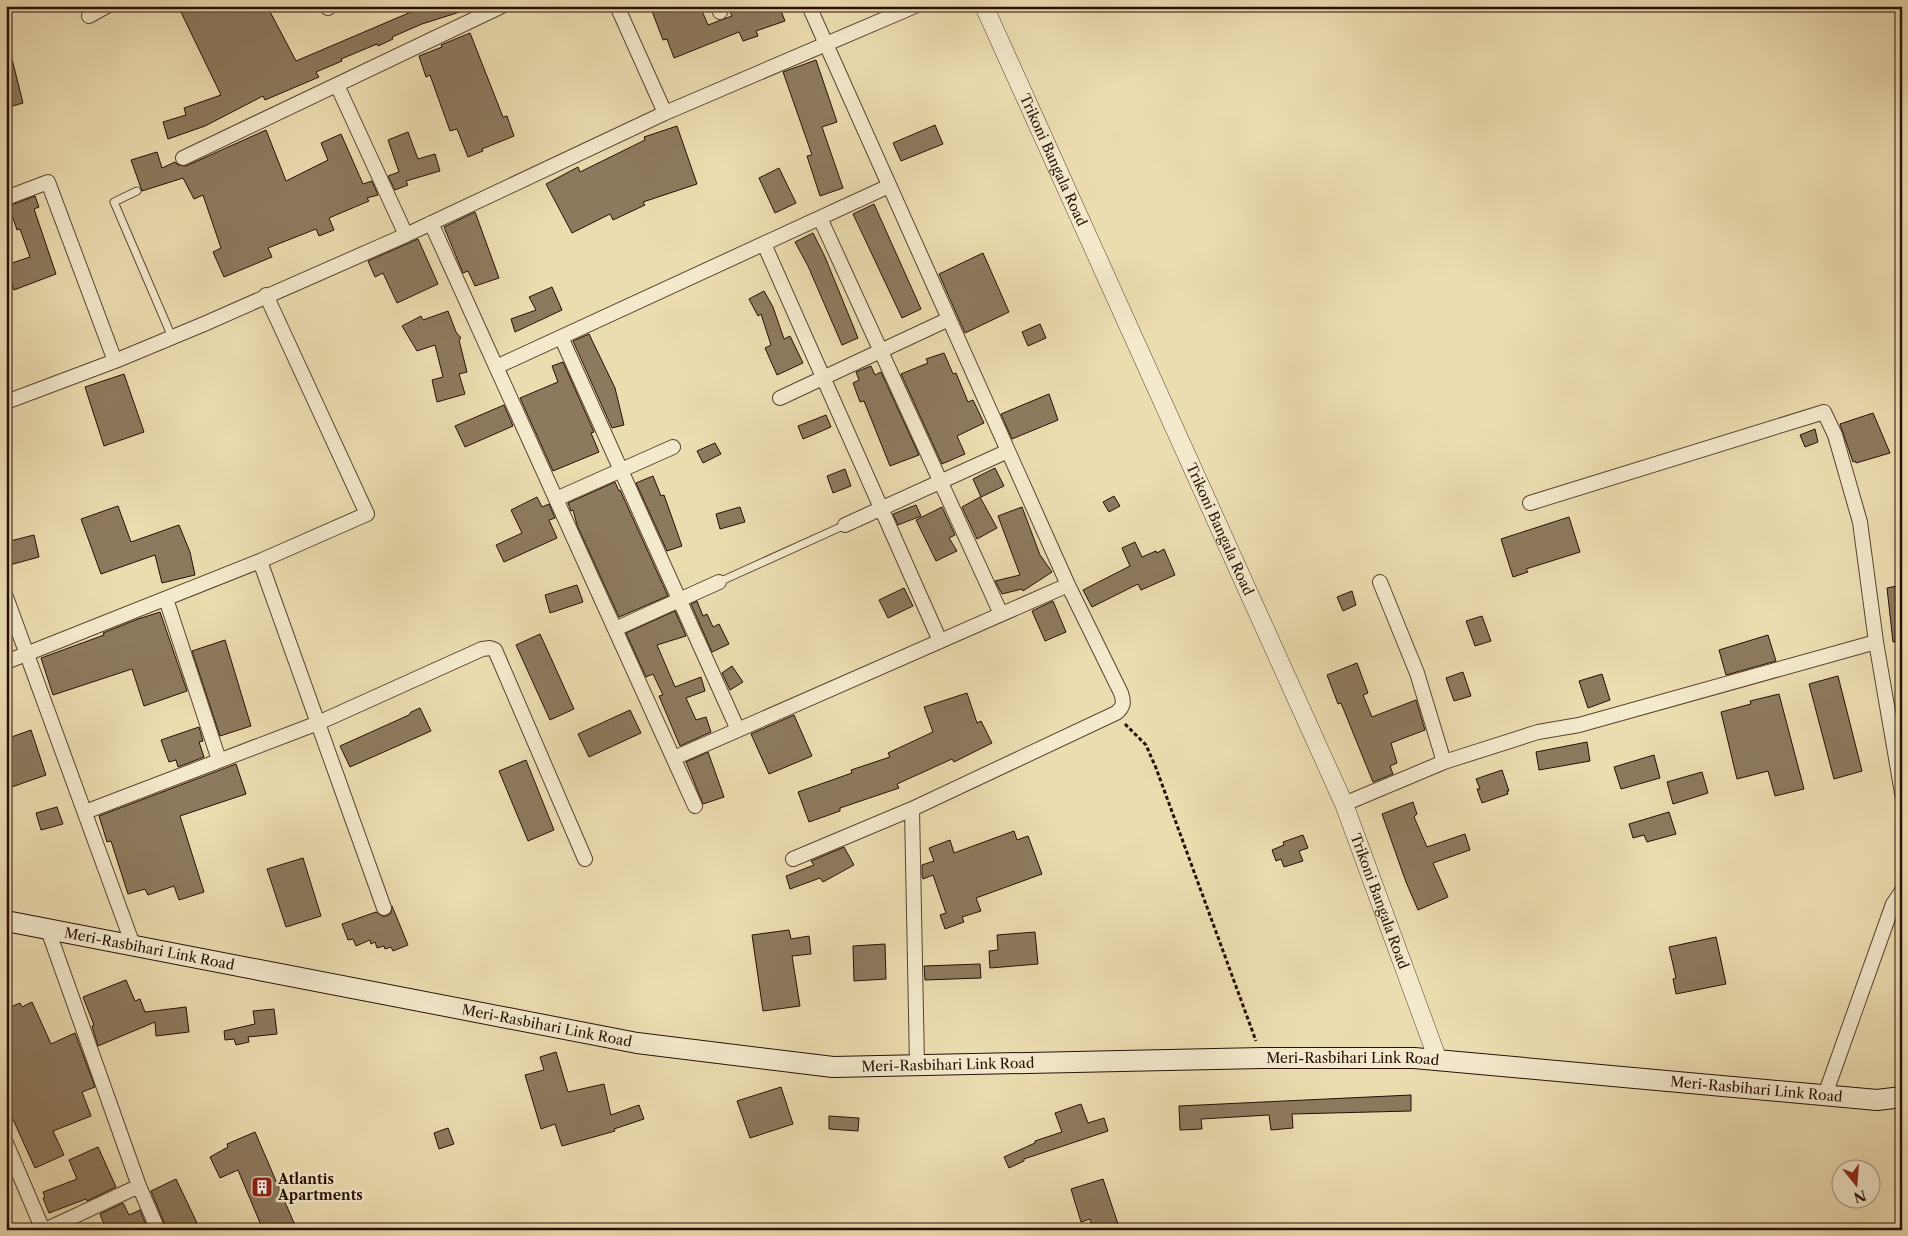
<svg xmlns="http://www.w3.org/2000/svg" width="1908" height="1236" viewBox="0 0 1908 1236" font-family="'Libre Caslon Text',serif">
	<rect width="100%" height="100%" fill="#ecddb1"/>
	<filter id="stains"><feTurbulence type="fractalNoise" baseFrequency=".004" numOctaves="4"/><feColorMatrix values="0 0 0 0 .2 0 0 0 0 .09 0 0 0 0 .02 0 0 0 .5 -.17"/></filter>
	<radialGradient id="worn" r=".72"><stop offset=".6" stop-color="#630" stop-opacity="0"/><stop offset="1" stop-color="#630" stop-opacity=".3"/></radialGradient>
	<path fill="#8d7a5e" stroke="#270f05" d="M178,6H267L296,61L425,6H469V9L422,24L392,37L393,39L378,46L377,44L341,59L342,61L316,72L319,77L265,100L263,96L205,126L168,139L163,122L186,115L184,108L221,95Z
		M650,6H700L708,25L732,16L727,6H779L785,21L756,31L758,36L743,41L739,32L674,58L667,39L663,40Z
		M470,33L503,117L507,116L514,136L482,149L483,151L468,157L457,129L450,131L430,75L426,77L419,56L442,47L441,45Z
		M6,55H11L23,103L6,108Z
		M816,60L837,122L822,127L843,188L820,196L807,156L812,155L783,72Z
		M935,125L943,144L901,161L893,143Z
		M677,126L697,184L643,202L645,205L613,220L610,214L572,233L546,184L578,167L580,172L645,140L644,137Z
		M266,130L286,181L328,160L321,143L341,134L363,184L372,181L378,195L367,198L369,201L329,218L334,230L319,236L316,229L268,248L272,257L224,277L213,252L221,248L203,195L194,199L183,178L142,191L131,160L157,152L162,168L175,162L178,165L186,166Z
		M408,132L418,159L435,154L440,171L406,181L408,185L395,190L388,176L399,172L388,140Z
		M779,168L796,203L775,213L759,178Z
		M35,196L39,207L34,209L56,274L14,290L6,265L30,257L20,229L17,230L9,206Z
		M874,204L921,309L902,318L853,214Z
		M475,212L499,278L475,286L468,271L463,273L444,227Z
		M813,233L825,257L858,338L842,345L808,266L795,242Z
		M418,239L438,284L397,303L383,273L375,277L368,261Z
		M983,253L1009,312L965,333L939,274Z
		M552,287L562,310L515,332L511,319L536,310L529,297Z
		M764,291L773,307L784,339L790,336L803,363L777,375L765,348L771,345L761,314L758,316L749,299Z
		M448,311L456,332L461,338L459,340L467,372L459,374L465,394L437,402L432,380L443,377L435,345L417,351L402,326L421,316L423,320Z
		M1040,324L1046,338L1028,346L1022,332Z
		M589,334L615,388L624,425L612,428L573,341Z
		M944,353L953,374L956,373L968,402L973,400L984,423L957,436L965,454L942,464L901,374L928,363L926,359Z
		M563,362L594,432L591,433L599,452L553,471L520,398L558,382L552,366Z
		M871,366L875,375L881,372L919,455L890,466L864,401L860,402L853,383L859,380L856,372Z
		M124,374L144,432L104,446L85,387Z
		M1049,394L1058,420L1012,439L1001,414Z
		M504,405L513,426L465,447L455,426Z
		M1873,413L1890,453L1856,463L1855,461L1853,462L1840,424Z
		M826,415L831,427L803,439L798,426Z
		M1815,429L1818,442L1805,447L1800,435Z
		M715,443L721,454L703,463L697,451Z
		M995,468L1004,486L981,497L973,479Z
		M845,469L851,486L833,493L827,476Z
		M653,476L661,496L664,495L682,546L667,551L636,483Z
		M615,482L619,491L620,490L668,596L619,617L577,525L573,510L571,511L568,503Z
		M1114,496L1120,506L1109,512L1103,502Z
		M537,497L542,507L549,504L555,518L549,520L557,538L504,562L496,545L522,533L511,510Z
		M980,497L997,528L977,539L962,507Z
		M916,505L921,516L898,525L893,514Z
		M118,506L131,542L179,525L190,552L195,575L162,583L155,555L101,574L81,519Z
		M740,507L745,522L720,529L716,514Z
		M942,507L955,535L949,538L957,551L936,561L916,520Z
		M1022,507L1040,555L1052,572L1023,591L1022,589L1002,594L995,581L1020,575L998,516Z
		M1569,517L1580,552L1526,569L1528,572L1513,577L1501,539Z
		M34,535L39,557L6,566V542Z
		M1135,542L1142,557L1156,551L1157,553L1164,549L1175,575L1141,590L1138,584L1092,607L1083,590L1130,566L1122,548Z
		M577,585L583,602L550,613L545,595Z
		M1902,585V641L1893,642L1887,588Z
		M904,588L913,606L888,618L879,600Z
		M1352,591L1356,605L1343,611L1337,597Z
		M697,601L703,616L707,614L713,627L719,624L729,644L712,652L691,604Z
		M1053,601L1066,632L1045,641L1032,611Z
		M675,611L686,636L657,645L675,687L701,677L705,691L686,698L696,720L706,717L711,732L680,746L659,696L663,695L653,674L646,677L626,633Z
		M160,612L187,691L144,706L132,669L53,695L41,658L104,635L103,633L138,619Z
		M1482,616L1491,641L1475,646L1466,621Z
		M540,634L574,709L550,720L516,645Z
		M1768,635L1776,661L1726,675L1719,650Z
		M225,640L251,726L220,736L192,651Z
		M1357,663L1368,693L1363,695L1372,717L1416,700L1425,730L1391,743L1397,763L1390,766L1393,774L1373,782L1341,703L1338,704L1327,675Z
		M732,666L743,682L730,690L722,673Z
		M1463,672L1471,696L1454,701L1446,678Z
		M1602,674L1610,700L1588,708L1579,681Z
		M1838,676L1862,771L1834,779L1809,684Z
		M967,693L977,723L981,721L992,743L954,762L952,759L897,784L899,788L840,808V811L809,822L798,792L852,773L851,770L890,757L888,753L933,732L924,707Z
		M1779,694L1804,789L1775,796L1768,771L1737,779L1721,712L1751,704L1750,701Z
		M420,708L431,731L350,767L340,746L409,715L411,712Z
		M630,710L641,733L589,757L578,734Z
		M794,715L812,756L769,774L751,734Z
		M199,727L203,741L199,742L204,757L178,767L176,760L169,762L161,740Z
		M31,730L46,775L6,789V739Z
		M1587,742L1590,761L1539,770L1536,752Z
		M708,752L724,797L703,804L686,762Z
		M1654,755L1660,778L1621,789L1614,767Z
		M526,760L554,830L528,841L499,771Z
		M236,764L246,794L180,816L204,892L179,900L174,886L148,895L145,889L128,894L111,841L107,842L99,816Z
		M1502,770L1509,791H1507L1508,794L1482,803L1477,789H1480L1476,779Z
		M1702,772L1708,793L1673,804L1667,782Z
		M1413,802L1417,814L1414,817L1427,847L1465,834L1470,850L1433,863L1448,897L1418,910L1406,882L1382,814Z
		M57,807L63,824L41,830L36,813Z
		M1669,812L1676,834L1647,842L1644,835L1633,838L1629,824Z
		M1014,831L1017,840L1028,836L1042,874L976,898L981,911L962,917L964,922L945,929L940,915L946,913L933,875L923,879L922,875V865L934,861L929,848L950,840L954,853Z
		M1303,835L1308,848L1299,851L1303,861L1284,867L1281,859L1276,861L1272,850L1284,845L1283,842Z
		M844,847L854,865L823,882L820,878L790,889L786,876L814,865L811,861Z
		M303,858L321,916L286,927L267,869Z
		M392,906L408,945L393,951L391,947L385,949L384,946L377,948L375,942L371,944L370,940L356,946L353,939L348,940L342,924L376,912L382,916H387L391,913Z
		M789,930L791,939L809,936L811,954L792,956L800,1006L763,1011L752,935Z
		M1035,932L1038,964L990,968L989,951L998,950L997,935Z
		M1716,937L1726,984L1676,994L1673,979L1676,978L1669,947Z
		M885,944L886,979L854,981L853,946Z
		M980,964L981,978L925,980L924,966Z
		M126,980L135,1001L140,999L145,1012L186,1007L189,1032L156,1036L155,1022L98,1046L92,1026L94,1025L83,997Z
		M32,1002L51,1044L75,1033L95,1087L82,1092L91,1116L53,1131L64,1155L35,1168L6,1104V1040L12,1037L6,1023V1009L20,1003L22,1007Z
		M274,1009L277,1034L248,1037L249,1042L236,1045L234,1039L225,1040L224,1031L255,1024L253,1011Z
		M556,1052L568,1092L604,1084L611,1115L639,1105L644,1119L614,1129L615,1131L562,1146L555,1124L541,1129L525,1075L544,1070L540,1057Z
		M781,1087L793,1124L750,1138L737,1101Z
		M1411,1095V1111L1292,1114L1293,1128L1271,1130L1269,1115L1201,1119L1202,1129L1180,1130L1179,1106Z
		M1081,1104L1088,1123L1104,1118L1108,1131L1024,1159V1161L1009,1168L1004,1157L1035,1143V1141L1062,1132L1055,1113Z
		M829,1116L859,1118L858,1131L829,1129Z
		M448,1128L454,1144L439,1149L434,1133Z
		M255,1132L297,1230H263L238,1170L220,1178L210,1157L228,1147L227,1144Z
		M98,1147L116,1187L87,1201L86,1199L49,1213L43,1198L45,1197L43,1192L77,1179L69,1160Z
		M176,1179L197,1223L183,1230H167L151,1191Z
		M1103,1179L1120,1230H1093L1090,1219L1081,1222L1071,1189Z
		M123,1203L129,1215L140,1210L148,1230H106L100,1214Z"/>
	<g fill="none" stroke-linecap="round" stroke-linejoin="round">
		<g stroke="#584230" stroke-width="9">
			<path id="service" d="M137,191L114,202L172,337
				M719,582L845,525"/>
		</g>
		<g stroke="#584230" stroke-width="16">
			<path id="minor" d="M328,6V8
				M617,6L665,113
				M718,6L720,12
				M89,16L107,6
				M337,85L406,235
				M183,158L502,6
				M6,198L48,182L115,361
				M820,218L1001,614
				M431,223L695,806
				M764,244L940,641
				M561,337L738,730
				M496,367L889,186
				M780,398L949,319
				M6,402L115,361L204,324L406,235L665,113L915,6
				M556,499L673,447
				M1530,503L1824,412L1835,435L1860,522L1876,642L1902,793
				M845,525L1008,451
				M260,561L384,908
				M1380,582L1417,673L1444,762
				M6,597L133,945
				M166,599L219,760
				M615,629L719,582
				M6,662L260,561L367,514L266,295
				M674,758L1068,585
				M1344,804L1444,762L1538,732L1579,725L1876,642
				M912,809L917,1065
				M85,812L318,723L482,649L490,648L495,650L585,859
				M793,859L912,809L1116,713C1124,707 1124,702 1121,693L1068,585L809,6
				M48,930L139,1186L158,1230
				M1825,1095L1893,904L1902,891
				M6,1143L43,1230
				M45,1230L139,1186"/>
		</g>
		<g stroke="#584230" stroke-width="19">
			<g id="tertiary">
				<path id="s1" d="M984,6L1344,804L1438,1060"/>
			</g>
		</g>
		<g stroke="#270f05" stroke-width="22">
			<g id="secondary">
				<path id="s2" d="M6,921L637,1043L833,1067L1262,1058H1414L1877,1100L1902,1097"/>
			</g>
		</g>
		<path stroke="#270f05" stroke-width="3" stroke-dasharray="4 2.5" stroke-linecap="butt" d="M1125,724L1146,745L1156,768L1256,1041"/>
		<use href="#service" stroke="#f3e9cc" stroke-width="7"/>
		<use href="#minor" stroke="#f3e9cc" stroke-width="14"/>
		<use href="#tertiary" stroke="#f3e9cc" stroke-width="18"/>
		<use href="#secondary" stroke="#f3e9cc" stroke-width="20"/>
	</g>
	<defs>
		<g id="building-square" transform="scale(1.125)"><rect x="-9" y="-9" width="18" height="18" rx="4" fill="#8f2418" stroke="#f3e9cc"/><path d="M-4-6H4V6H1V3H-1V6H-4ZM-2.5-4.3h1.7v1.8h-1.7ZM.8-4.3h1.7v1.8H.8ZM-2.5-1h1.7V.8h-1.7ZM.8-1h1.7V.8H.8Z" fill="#fff"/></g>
	</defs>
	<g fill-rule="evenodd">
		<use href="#building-square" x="262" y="1187"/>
	</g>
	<g text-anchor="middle" stroke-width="4.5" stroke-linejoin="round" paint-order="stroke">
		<g font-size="14" fill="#270f05" stroke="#f3e9cc">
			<text dy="5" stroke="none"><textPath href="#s1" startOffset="169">Trikoni Bangala Road</textPath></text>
			<text dy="5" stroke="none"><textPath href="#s1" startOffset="574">Trikoni Bangala Road</textPath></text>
			<text dy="5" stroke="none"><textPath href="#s1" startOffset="979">Trikoni Bangala Road</textPath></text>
			<text dy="5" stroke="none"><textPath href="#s2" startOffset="146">Meri-Rasbihari Link Road</textPath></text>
			<text dy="5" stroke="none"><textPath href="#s2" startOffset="551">Meri-Rasbihari Link Road</textPath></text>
			<text dy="5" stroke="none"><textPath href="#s2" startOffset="1360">Meri-Rasbihari Link Road</textPath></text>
			<text dy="5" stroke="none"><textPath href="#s2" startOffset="955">Meri-Rasbihari Link Road</textPath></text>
			<text dy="5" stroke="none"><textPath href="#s2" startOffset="1765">Meri-Rasbihari Link Road</textPath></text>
		</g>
		<g font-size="14" font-weight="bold" fill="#270f05" stroke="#f3e9cc" text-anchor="start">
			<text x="278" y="1184">Atlantis<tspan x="278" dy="16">Apartments</tspan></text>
		</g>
	</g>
	<rect width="1908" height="1236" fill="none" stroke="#ecddb1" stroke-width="25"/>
	<rect x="8" y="8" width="1893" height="1221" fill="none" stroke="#270f05" stroke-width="2.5"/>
	<rect x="12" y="12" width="1883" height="1211" fill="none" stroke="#270f05"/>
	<g transform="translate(1856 1184) rotate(163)"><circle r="24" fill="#f3e9cc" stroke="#a1927c"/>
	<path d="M0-4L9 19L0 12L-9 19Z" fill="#8f2418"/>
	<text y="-8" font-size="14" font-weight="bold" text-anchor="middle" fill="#270f05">N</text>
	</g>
	<rect width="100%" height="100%" filter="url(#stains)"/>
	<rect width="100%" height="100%" fill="url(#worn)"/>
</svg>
